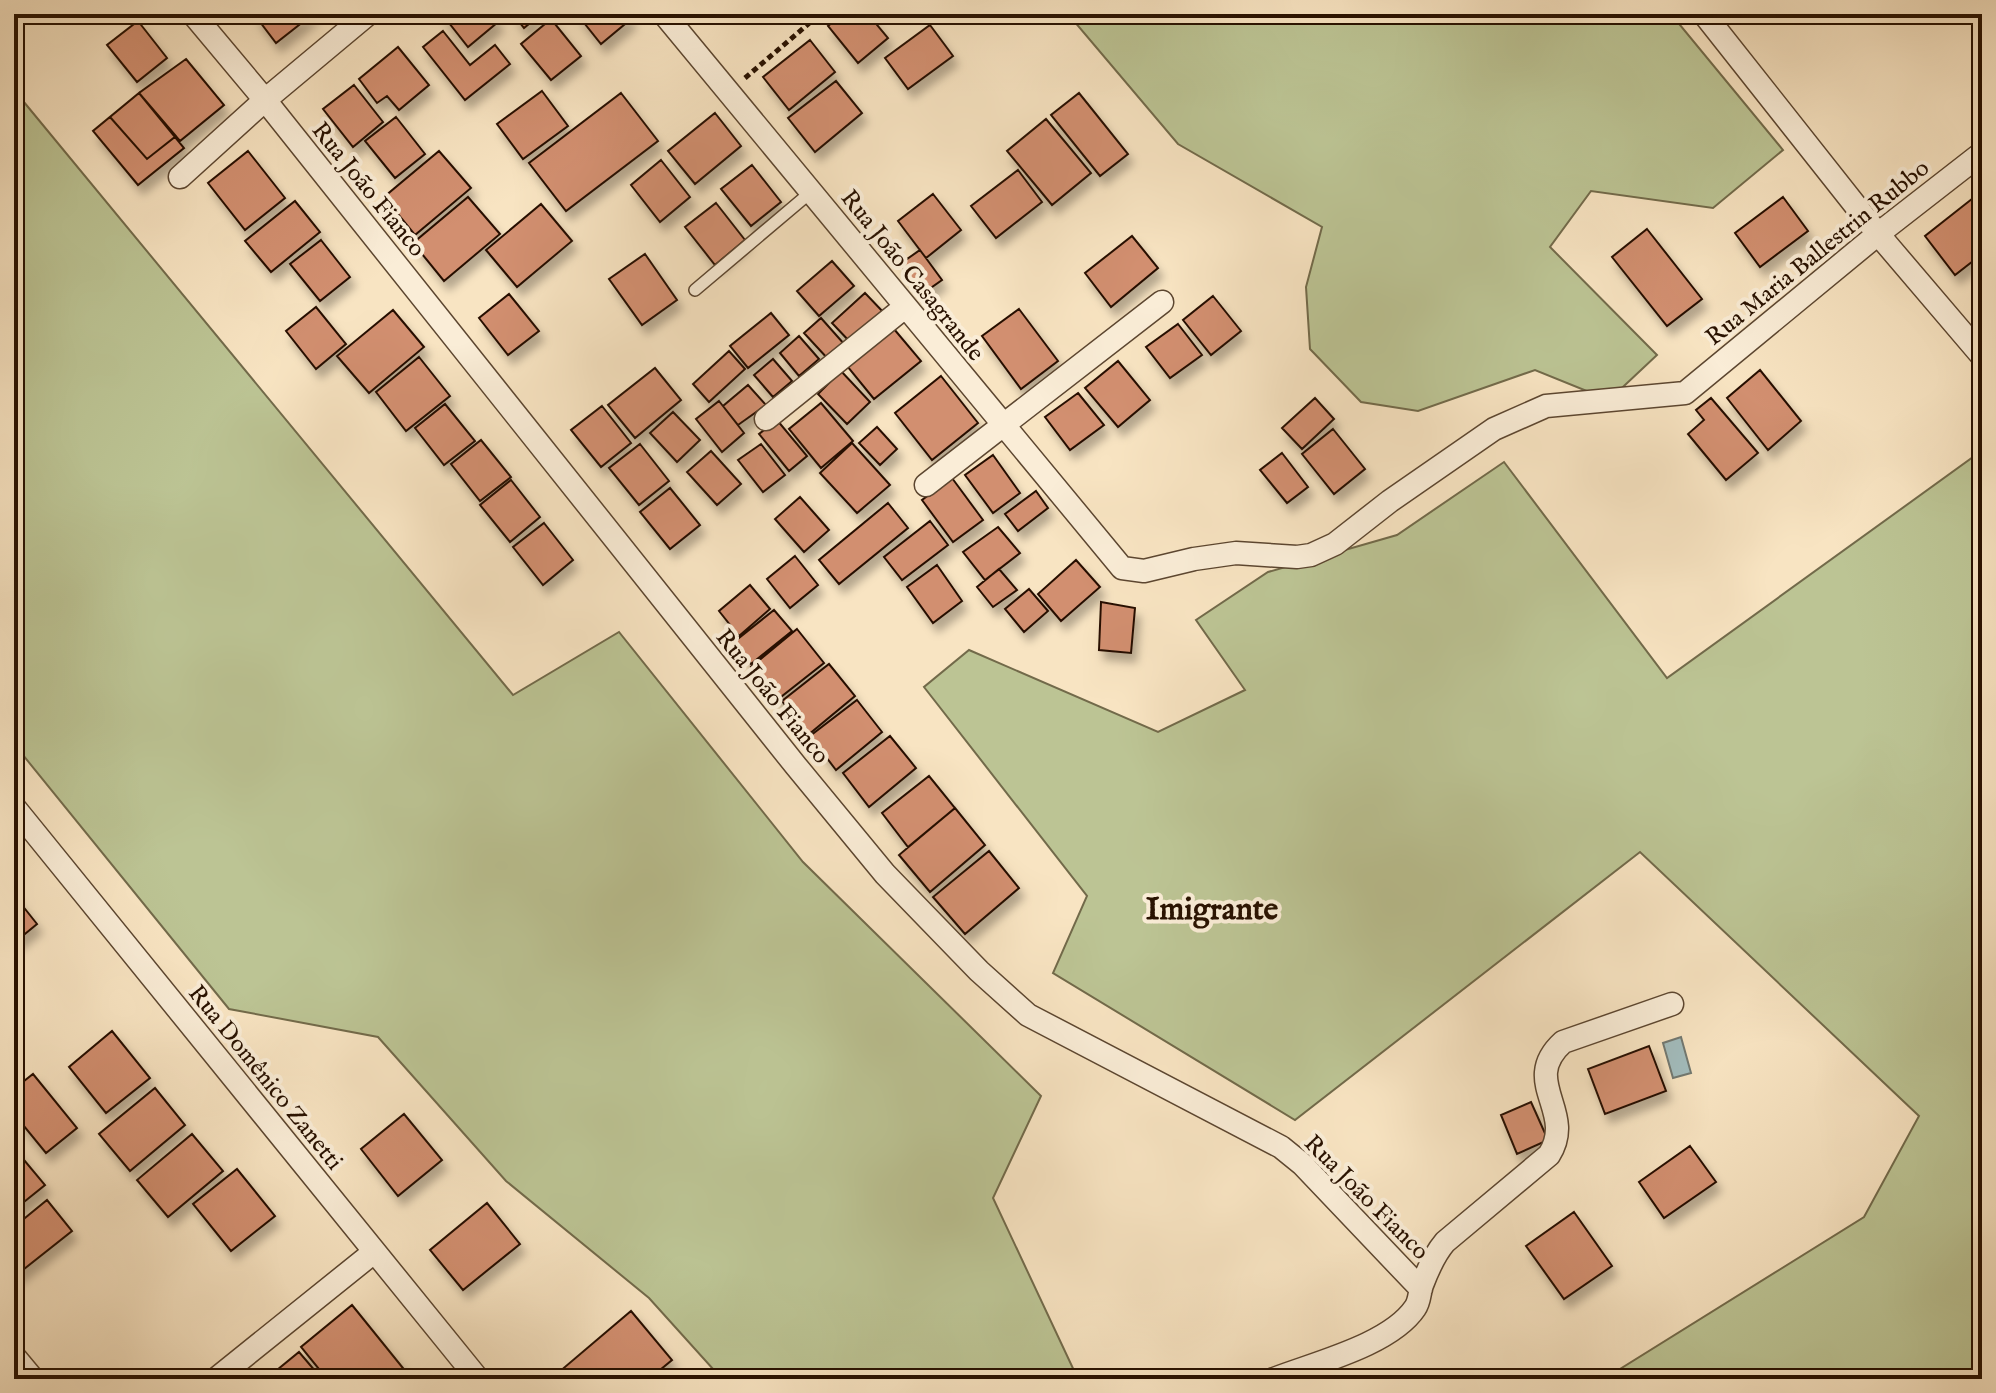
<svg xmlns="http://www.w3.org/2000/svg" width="1996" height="1393" viewBox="0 0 1996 1393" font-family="'IM FELL English',serif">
	<defs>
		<filter id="shadow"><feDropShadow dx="5" dy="9" stdDeviation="4" flood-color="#0004"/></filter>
	</defs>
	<rect width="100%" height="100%" fill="#f8e4c2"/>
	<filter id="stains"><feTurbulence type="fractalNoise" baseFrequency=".0025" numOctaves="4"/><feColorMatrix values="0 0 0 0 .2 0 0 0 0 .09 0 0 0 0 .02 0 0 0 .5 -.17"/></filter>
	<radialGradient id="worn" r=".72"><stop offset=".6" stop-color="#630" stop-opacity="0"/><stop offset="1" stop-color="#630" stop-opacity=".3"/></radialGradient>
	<path fill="#bcc494" stroke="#726a4a" stroke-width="2" d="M1068,14H1671L1783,150L1713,208L1591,191L1550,247L1657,355L1609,400L1535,370L1418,411L1361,402L1310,349L1306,287L1322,227L1178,144Z
		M14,90L513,695L619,632L803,862L1041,1096L993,1198L1078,1379H722L649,1298L506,1181L378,1037L229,1009L14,744Z
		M1980,452L1982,1379H1604L1864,1217L1919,1116L1640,852L1295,1120L1053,973L1087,896L924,687L969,650L1158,732L1245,690L1196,620L1268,572L1397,535L1504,462L1667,678Z"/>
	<path fill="#a2bcbd" stroke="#717871" stroke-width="2" d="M1681,1037L1691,1073L1673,1078L1663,1043Z"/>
	<path fill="#d28f70" stroke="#281100" stroke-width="2" filter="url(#shadow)" d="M254,14H313L276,43Z
		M442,14H492L498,22L468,47Z
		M513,14H541L524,28Z
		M577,14H627L631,19L601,44Z
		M843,14H868L888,38L858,63L828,26Z
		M551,19L581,56L551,80L521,44Z
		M138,21L167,58L137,82L107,45Z
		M930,25L953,56L908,89L885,58Z
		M443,31L470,65L495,45L510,64L465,100L423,47Z
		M810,40L835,72L789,110L763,77Z
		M398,47L429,85L399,110L387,96L377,103L359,79Z
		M186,59L224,105L180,141L139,93Z
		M836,81L862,113L815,152L788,118Z
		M354,85L383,122L353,147L323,109Z
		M542,91L568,126L523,159L497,124Z
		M139,93L184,148L138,185L93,131Z
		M139,93L176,136L147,159L110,117Z
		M621,93L658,141L566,211L529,163Z
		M1079,93L1128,154L1100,176L1051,115Z
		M715,113L741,146L695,184L668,151Z
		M396,117L425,154L395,178L365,141Z
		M1046,119L1091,173L1052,205L1007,151Z
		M248,151L285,198L245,230L208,183Z
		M439,151L471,188L415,235L384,197Z
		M661,160L690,197L660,222L631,185Z
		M752,165L781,202L751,226L721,189Z
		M1018,170L1042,202L996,238L971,206Z
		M1982,191V254L1955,275L1925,236Z
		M933,194L961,230L926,258L898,221Z
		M468,197L500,234L444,281L413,243Z
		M1783,197L1808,231L1760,267L1735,233Z
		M295,201L320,232L271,272L245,241Z
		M716,203L745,240L715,265L685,227Z
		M541,204L572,241L517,287L486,250Z
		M1647,229L1702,299L1667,326L1612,257Z
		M1132,236L1158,268L1111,307L1085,273Z
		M321,240L350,277L320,301L290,264Z
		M920,250L942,280L922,294L900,264Z
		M645,254L677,300L642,325L609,279Z
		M832,261L854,286L819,316L797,291Z
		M865,293L885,314L852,344L832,323Z
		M509,294L539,331L508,355L479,318Z
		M1213,296L1241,331L1211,355L1183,320Z
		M316,307L346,344L316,369L286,331Z
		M1019,309L1058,361L1021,389L982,336Z
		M393,310L424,347L369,393L337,356Z
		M771,313L789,335L748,368L730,346Z
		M821,318L845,345L829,360L804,333Z
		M1178,324L1202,355L1170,378L1146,347Z
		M894,329L921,361L874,399L847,366Z
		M799,336L819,359L799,376L780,353Z
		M729,351L745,369L709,402L693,384Z
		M419,357L450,396L406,431L376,392Z
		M773,359L792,381L773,397L754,375Z
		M1118,361L1150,400L1118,427L1085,388Z
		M655,368L681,400L635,438L608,405Z
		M1760,370L1801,421L1768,450L1727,398Z
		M841,371L870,402L847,424L818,394Z
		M941,376L978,423L932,460L895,413Z
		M748,385L766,405L738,425L723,406Z
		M1078,393L1104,425L1070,450L1045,417Z
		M1315,398L1334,419L1302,449L1282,428Z
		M1711,398L1758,453L1726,480L1688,434L1704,420L1696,410Z
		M719,401L744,433L722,452L696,419Z
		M821,403L853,441L821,468L789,429Z
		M445,404L475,441L444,465L415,428Z
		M602,406L631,443L601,467L571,430Z
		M673,412L700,440L677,462L650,433Z
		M777,420L807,456L789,471L759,434Z
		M877,427L897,449L880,465L859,443Z
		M1333,429L1365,469L1334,494L1302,454Z
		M481,440L511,477L480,501L451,464Z
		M852,443L890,485L857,513L820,473Z
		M640,444L669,481L639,505L609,468Z
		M761,444L785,475L763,492L738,460Z
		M711,451L741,484L717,505L687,472Z
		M1282,453L1308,487L1287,503L1260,470Z
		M993,455L1020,493L993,513L965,475Z
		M952,478L983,520L953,542L922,500Z
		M511,480L540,517L510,542L480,505Z
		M670,488L700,525L670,549L640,512Z
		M1036,491L1048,508L1018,531L1005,514Z
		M800,497L829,530L804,552L775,519Z
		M888,503L908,528L839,584L819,560Z
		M930,521L948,545L902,580L884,557Z
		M544,523L573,560L543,585L513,547Z
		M998,527L1020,553L985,580L963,552Z
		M795,556L818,585L790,608L767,579Z
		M1076,560L1100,587L1061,621L1038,594Z
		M937,565L962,601L933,623L907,587Z
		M999,569L1017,590L993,607L977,587Z
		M750,585L770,609L739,636L719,611Z
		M1029,589L1048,611L1024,632L1005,609Z
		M1101,602L1135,608L1131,653L1099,650Z
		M774,610L792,631L751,664L734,642Z
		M797,629L824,663L777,700L751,667Z
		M829,664L855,696L808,735L782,701Z
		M857,700L882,732L836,770L810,736Z
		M890,736L916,768L869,807L843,773Z
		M929,776L955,808L908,847L882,813Z
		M955,808L985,845L930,892L899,855Z
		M989,851L1019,888L965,934L933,897Z
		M14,895L37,924L14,943Z
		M112,1031L150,1078L106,1113L69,1067Z
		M1649,1046L1666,1091L1605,1114L1588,1069Z
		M33,1074L77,1128L46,1153L14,1114V1089Z
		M155,1088L185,1125L130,1171L99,1134Z
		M1531,1102L1548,1140L1517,1154L1501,1115Z
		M404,1114L442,1160L398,1196L361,1149Z
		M192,1134L223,1171L168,1217L137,1180Z
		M1690,1146L1716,1182L1664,1218L1639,1182Z
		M14,1148L45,1185L14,1210Z
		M237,1169L275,1216L231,1251L193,1204Z
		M47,1200L72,1231L14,1277V1227Z
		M487,1203L520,1244L463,1290L430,1250Z
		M1574,1212L1612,1266L1564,1299L1526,1246Z
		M352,1305L411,1378L410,1379H327L301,1347Z
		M631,1311L672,1360L649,1379H565L559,1372Z
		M299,1352L322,1379H266Z"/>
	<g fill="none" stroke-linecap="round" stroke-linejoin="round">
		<g stroke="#5c4630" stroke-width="14">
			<path id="service" d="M695,290L811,192"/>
		</g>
		<g stroke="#5c4630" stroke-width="25">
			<path id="minor" d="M193,14L265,100L796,766L885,874L979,971L1028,1015L1281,1147L1302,1164L1421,1289
				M664,14L1122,568L1144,571L1194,559L1236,553L1297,557L1311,555L1335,544L1390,501L1494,429L1546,406L1685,393L1878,234L1982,153
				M1704,14L1878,234L1982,356
				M180,177L265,100L368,14
				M766,419L905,307
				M926,485L1162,302
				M14,807L478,1379
				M216,1379L374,1252
				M1274,1379C1315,1363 1390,1345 1415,1308C1420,1301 1419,1293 1422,1285C1428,1269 1434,1255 1445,1242L1549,1155C1577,1111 1519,1082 1563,1042L1672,1004"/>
		</g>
		<g stroke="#5c4630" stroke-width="31">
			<path id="tertiary" d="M14,1361L29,1379"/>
		</g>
		<path stroke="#281100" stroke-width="5" stroke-dasharray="6 4" stroke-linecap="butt" d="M745,78L820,14"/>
		<use href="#service" stroke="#faedd7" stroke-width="11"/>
		<use href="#minor" stroke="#faedd7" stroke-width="22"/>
		<use href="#tertiary" stroke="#faedd7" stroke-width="28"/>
	</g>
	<g text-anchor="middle" stroke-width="8" stroke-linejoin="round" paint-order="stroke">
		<g font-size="24" fill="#281100" stroke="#faedd7">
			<text transform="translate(369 189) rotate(51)" y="8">Rua João Fianco</text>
			<text transform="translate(1817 252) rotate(-39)" y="8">Rua Maria Ballestrin Rubbo</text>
			<text transform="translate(913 275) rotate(51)" y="8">Rua João Casagrande</text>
			<text transform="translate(773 696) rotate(51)" y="8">Rua João Fianco</text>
			<text transform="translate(266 1077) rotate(51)" y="8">Rua Domênico Zanetti</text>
			<text transform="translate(1367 1197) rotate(45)" y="8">Rua João Fianco</text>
		</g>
		<g font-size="32" font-weight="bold" fill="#281100" stroke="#faedd7">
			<text x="1212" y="919">Imigrante</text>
		</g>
	</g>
	<rect width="1996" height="1393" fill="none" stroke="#f8e4c2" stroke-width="48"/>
	<rect x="16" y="16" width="1964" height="1361" fill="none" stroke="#281100" stroke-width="4"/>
	<rect x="24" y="24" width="1948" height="1345" fill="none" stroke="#281100" stroke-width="2"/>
	<rect width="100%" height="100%" filter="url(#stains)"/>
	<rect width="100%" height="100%" fill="url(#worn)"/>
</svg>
